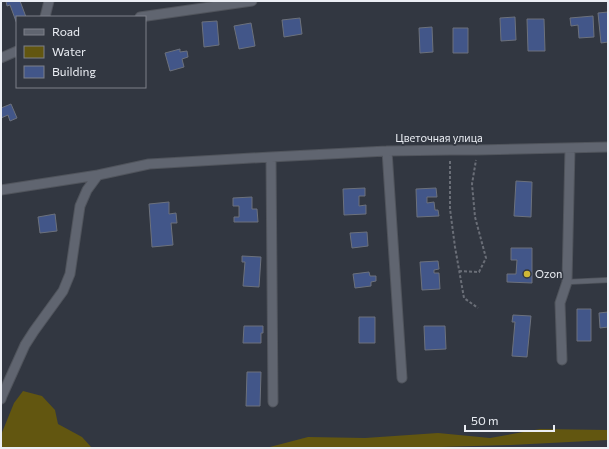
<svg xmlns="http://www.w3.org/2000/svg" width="609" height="449" viewBox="0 0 609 449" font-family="Commissioner,sans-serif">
	<rect width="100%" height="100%" fill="#323741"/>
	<path fill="#625610" d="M23,391L42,396L55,410L58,424L82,437L92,448H1V435L14,403Z
		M540,429L608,430V440L511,445L405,448H266L308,437L365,438L438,433L490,438Z"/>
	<path fill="#425689" stroke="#6c717c" d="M6,1H20L26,17H17V24L10,5L7,6Z
		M608,12V42L601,43L598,13Z
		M593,16L594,37L579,38L578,25L571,26L570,18Z
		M515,17L516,40L501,41L500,18Z
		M300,18L302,34L284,37L282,20Z
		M527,19H544L545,51H528Z
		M217,21L219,45L204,47L202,22Z
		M251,23L255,46L239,49L234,26Z
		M432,27L433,52L420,53L419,28Z
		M453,28H468V53H453Z
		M180,49V52L187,51L188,57L182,59L184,67L170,71L165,53Z
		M11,104L17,118L10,121L8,115L1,118V108Z
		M516,181L532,182L531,217L514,216Z
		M365,188V196H359V206L366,205V214L344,215L343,189Z
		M436,188L437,197H427V203L434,202L435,210H438L439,216L417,217L416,189Z
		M252,197V209H257L258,222H234V217H239V206H233V198Z
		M169,202V214L176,213L177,223H171L173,245L152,247L149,204Z
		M55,214L57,231L40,233L38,217Z
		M367,232L368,246L352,248L350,233Z
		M511,248H532V283L507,282V274H516L517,260H511Z
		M242,256L261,257L259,287L243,286L245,262H242Z
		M438,261L439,269L434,270V273H439L440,289L422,290L420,262Z
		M369,272L370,276H376V281L371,282V286L355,288L353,274Z
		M577,309H591V341H577Z
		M608,312V327L600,328L599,313Z
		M513,315L531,316L527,357L512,356L515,322H512Z
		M359,317H375V343H359Z
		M244,326H263V333H261V343H243Z
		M424,326H445L446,349L425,350Z
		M247,372H261L260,406H246Z"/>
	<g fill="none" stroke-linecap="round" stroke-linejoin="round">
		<g stroke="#50545c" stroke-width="6">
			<path id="service" d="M567,282L608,280"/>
		</g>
		<g stroke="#50545c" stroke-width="11">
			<path id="minor" d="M45,17L49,1
				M140,17L252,1
				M1,58L17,51
				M387,151L402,378
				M271,157L273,402
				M1,190L98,175
				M562,360L560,303L567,282L570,148
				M1,399L2,396L25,345L34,331L63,291L70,274L80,206L87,190L98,175L149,164L271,157L387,151L451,150H477L608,147"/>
		</g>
		<path stroke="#6a6e77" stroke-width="2" stroke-dasharray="3 2" stroke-linecap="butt" d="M450,161V209L455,247L464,298L478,308
			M459,271L479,272L486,258L475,217L472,184L476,160"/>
		<use href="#service" stroke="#606570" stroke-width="4.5"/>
		<use href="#minor" stroke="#606570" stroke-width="9"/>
	</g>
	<circle fill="#cfb837" stroke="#323741" stroke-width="1.5" cx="527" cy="274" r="4"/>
	<g text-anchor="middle" stroke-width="3.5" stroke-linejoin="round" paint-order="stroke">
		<g font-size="11" fill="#ebeef4" stroke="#323741">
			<text x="439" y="142">Цветочная улица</text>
		</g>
		<g font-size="11" fill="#ebeef4" stroke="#323741" text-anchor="start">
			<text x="535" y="278">Ozon</text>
		</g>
	</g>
	<rect width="609" height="449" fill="none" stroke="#ebeef4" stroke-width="4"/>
	<rect x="16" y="16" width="130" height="72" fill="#323741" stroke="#7c8089"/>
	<rect x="24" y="29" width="20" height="6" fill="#606570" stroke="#7c8089"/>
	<text x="52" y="36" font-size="12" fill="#ebeef4">Road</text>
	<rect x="24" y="46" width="20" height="12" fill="#625610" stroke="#7c8089"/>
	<text x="52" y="56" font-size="12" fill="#ebeef4">Water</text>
	<rect x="24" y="66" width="20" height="12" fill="#425689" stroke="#7c8089"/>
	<text x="52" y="76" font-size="12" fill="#ebeef4">Building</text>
	<path d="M465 425v6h89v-6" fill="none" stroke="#ebeef4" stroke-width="2"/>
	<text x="471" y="425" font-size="12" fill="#ebeef4" stroke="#323741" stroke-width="3" paint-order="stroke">50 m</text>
</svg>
